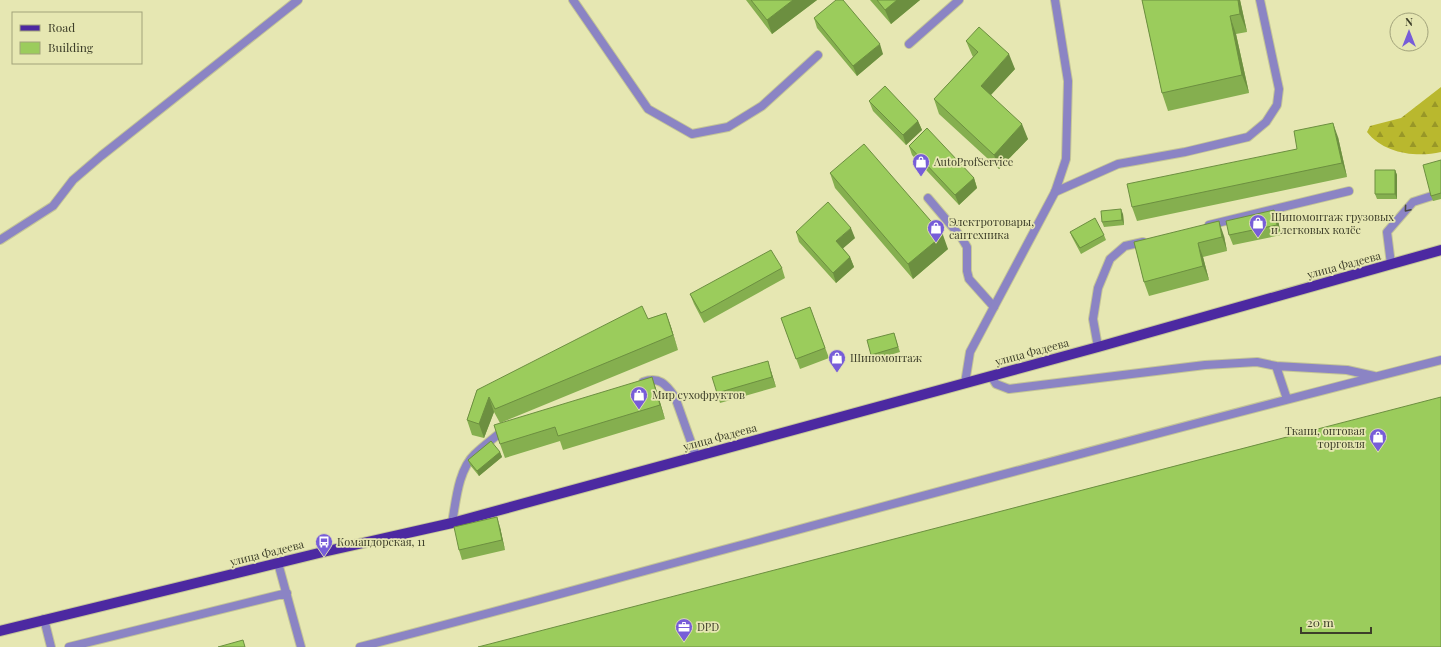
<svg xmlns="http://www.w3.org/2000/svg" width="1441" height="647" viewBox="0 0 1441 647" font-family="'Playfair Display',serif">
	<defs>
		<pattern id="forest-firs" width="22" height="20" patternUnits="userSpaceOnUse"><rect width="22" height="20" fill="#b9b82e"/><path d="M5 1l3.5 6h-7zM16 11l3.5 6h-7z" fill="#989727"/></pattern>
	</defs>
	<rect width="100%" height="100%" fill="#e6e7b2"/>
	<path fill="url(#forest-firs)" d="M1441,87V152C1416,158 1383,153 1367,132L1370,126L1401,118Z"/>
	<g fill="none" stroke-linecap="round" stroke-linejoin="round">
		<g stroke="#c4c597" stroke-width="10">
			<path id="lane" d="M573,0L648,109L692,134L728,127L762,106L818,55
				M909,44L959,0
				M1055,192L1118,164L1185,152L1248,137L1266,122L1277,105L1279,89L1260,0
				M928,198L961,237L967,247V271L969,279L994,307
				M1209,225L1349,191
				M0,240L53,206L73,180L101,156L298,0
				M1391,264L1387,232L1413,202L1441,193
				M1098,347L1093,319L1098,288L1110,259L1125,246L1143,242
				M1276,366L1347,370L1374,376
				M991,376L996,384L1009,389L1205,365L1257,362L1276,366L1287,399
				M643,382C659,376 666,384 675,397L696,456
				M452,523C456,501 458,470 475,454C483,446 493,439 501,432L506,431
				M278,563L301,647
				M44,619L51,647
				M69,647L287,593
				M360,647C489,614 617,578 745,544C977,481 1209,419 1441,360"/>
		</g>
		<g stroke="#c4c597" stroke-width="10">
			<path id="street" d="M965,383L970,352L1055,192L1066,159L1068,81L1055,0"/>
		</g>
		<g stroke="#c4c597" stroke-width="12">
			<path id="primary" d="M0,631L323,552L452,523L1098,347L1441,250"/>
		</g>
		<use href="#lane" stroke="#8b84c4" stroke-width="8"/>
		<use href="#street" stroke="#8b84c4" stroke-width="8"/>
		<use href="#primary" stroke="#4c29a1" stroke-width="10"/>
	</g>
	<path fill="#85af4f" d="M746,0H817L772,34Z
		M870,0H920L891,24Z
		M1142,0H1240L1247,32L1236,34L1249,93L1168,111L1162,93Z
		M814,18L883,54L857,76L817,28Z
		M966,41L1015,69L991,95L1028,139L999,169L939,114L934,99L973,57L972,55Z
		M869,101L918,121L922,130L906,145L873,111Z
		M1338,137L1347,177L1137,221L1132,207L1297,149Z
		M909,146L974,178L977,188L959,205L912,155Z
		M1441,160V199L1433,201L1431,196Z
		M1395,170L1397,175V199H1377L1375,194Z
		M830,173L948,249L913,279L835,188Z
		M1274,210L1278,220L1281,235L1233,245L1229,235Z
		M1123,214L1124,225L1104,227L1102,222Z
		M796,232L855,238L843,248L850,257L854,267L836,283L799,242Z
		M1070,232L1104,235L1106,240L1081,254L1072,237Z
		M1224,236L1227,251L1203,257L1209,280L1149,296L1144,282L1134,242Z
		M782,268L785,278L704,323L694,304L690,294Z
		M810,307L829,358L800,369L781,318Z
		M666,313L671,327L678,350L500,423L494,412L484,438L472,435L467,420L477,390L648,319Z
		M894,333L900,352L873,360L871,355Z
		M771,371L776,387L720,403L717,393Z
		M652,377L657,392L665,419L563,450L560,441L505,458L500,444Z
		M500,452L502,457L479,476L470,465L468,460Z
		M500,527L505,550L462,560L459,550Z"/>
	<path fill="#6c8f40" d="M793,0H817L772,34L767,20Z
		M897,0H920L891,24L885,10Z
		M1238,0H1240L1247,32L1240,14Z
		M1230,16L1236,34L1249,93L1242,75Z
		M880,44L883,54L857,76L853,66Z
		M1009,54L1015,69L986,100L981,86Z
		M918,121L922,130L906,145L903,135Z
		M1333,123L1338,137L1347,177L1342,163Z
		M1022,124L1028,139L999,169L994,155Z
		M1395,170L1397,175V199L1395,194Z
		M974,178L977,188L959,205L955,195Z
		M1121,209L1123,214L1124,225L1122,220Z
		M1274,210L1278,220L1281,235L1277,225Z
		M1219,221L1224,236L1227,251L1222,237Z
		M851,228L855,238L840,251L836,241Z
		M943,235L948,249L913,279L908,264Z
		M1198,243L1203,257L1209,280L1203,266Z
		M850,257L854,267L836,283L833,273Z
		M666,313L671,327L678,350L673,335Z
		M768,361L771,371L776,387L772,377Z
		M652,377L657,392L665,419L660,405Z
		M489,397L494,412L484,438L479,424Z
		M500,452L502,457L479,476L477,471Z
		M497,517L500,527L505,550L502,540Z"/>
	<path fill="#9bcc5c" stroke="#6c8f40" d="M751,0H793L767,20Z
		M836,0H843L880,44L853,66L814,18Z
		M877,0H897L885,10Z
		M1142,0H1238L1240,14L1230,16L1242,75L1162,93Z
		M979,27L1009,54L981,86L1022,124L994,155L934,99L978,52L966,41Z
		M885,86L918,121L903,135L869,101Z
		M1333,123L1342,163L1132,207L1127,184L1297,149L1294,131Z
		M927,128L974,178L955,195L909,146Z
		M864,144L943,235L908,264L830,173Z
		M1441,160V193L1431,196L1423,165Z
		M1375,170H1395V194H1375Z
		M828,202L851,228L836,241L850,257L833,273L796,232Z
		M1121,209L1122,220L1102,222L1101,211Z
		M1274,210L1277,225L1229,235L1226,221Z
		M1095,218L1104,235L1080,248L1070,232Z
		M1219,221L1222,237L1198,243L1203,266L1144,282L1134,242Z
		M771,250L782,268L701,313L690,294Z
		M642,306L648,319L666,313L673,335L495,409L489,397L479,424L467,420L477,390Z
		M810,307L825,348L796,359L781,318Z
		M894,333L898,347L871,355L867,340Z
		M768,361L772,377L717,393L712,377Z
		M652,377L660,405L558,436L555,427L500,444L494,425Z
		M1441,397V647H478Z
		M491,441L500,452L477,471L468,460Z
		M497,517L502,540L459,550L454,527Z
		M243,640L245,647H218Z"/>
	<defs><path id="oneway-chevron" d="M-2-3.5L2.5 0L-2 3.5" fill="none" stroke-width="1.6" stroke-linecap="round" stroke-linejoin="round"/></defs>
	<use stroke="#494840" href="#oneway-chevron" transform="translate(1407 209) rotate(130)"/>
	<defs>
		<g id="shop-pin" transform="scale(0.9)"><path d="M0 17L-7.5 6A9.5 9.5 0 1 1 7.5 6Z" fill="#775dd8" stroke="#e6e7b2"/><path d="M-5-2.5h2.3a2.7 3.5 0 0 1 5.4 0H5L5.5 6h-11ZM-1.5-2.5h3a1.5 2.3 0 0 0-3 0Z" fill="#fff"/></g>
		<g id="bus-pin" transform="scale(0.9)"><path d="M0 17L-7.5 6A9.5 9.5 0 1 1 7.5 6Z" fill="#775dd8" stroke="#e6e7b2"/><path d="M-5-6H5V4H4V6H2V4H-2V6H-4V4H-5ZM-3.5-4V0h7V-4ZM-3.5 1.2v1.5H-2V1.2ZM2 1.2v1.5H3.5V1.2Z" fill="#fff"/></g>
		<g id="office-pin" transform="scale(0.9)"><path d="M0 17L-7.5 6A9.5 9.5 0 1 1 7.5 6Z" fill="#775dd8" stroke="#e6e7b2"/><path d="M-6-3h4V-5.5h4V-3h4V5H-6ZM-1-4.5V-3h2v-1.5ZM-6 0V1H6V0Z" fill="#fff"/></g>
	</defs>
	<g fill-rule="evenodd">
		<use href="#shop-pin" x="921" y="162"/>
		<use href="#shop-pin" x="1258" y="223"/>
		<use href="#shop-pin" x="936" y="228"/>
		<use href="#shop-pin" x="837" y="358"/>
		<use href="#shop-pin" x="639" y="395"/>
		<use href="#shop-pin" x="1378" y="437"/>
		<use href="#bus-pin" x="324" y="542"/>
		<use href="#office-pin" x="684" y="627"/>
	</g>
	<g text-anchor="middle" stroke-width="3.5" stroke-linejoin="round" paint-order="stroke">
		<g font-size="11" fill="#3d3e29" stroke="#e6e7b2" text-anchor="start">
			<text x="934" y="166">AutoProfService</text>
			<text x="1271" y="221">Шиномонтаж грузовых<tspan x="1271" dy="13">и легковых колёс</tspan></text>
			<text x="949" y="226">Электротовары,<tspan x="949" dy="13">сантехника</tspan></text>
			<text x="850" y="362">Шиномонтаж</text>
			<text x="652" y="399">Мир сухофруктов</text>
			<text x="1365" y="435" text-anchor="end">Ткани, оптовая<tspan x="1365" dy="13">торговля</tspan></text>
			<text x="337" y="546">Командорская, 11</text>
			<text x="697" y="631">DPD</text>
		</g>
		<g font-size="11" fill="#3d3e29" stroke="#e6e7b2">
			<text transform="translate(1344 265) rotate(-15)" y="4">улица Фадеева</text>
			<text transform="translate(1032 352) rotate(-15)" y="4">улица Фадеева</text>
			<text transform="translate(720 437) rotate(-15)" y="4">улица Фадеева</text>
			<text transform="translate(267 553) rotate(-14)" y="4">улица Фадеева</text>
		</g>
	</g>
	<rect x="12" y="12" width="130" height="52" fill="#e6e7b2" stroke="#a2a37b"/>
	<rect x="20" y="25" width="20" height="6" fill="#4c29a1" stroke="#a2a37b"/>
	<text x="48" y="32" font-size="12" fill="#3d3e29">Road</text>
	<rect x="20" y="42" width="20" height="12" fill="#9bcc5c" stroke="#a2a37b"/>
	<text x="48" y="52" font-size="12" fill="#3d3e29">Building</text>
	<g transform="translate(1409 32)"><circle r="19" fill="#e6e7b2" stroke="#a2a37b"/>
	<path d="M0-3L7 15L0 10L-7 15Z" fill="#775dd8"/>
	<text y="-6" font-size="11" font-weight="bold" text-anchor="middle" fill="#3d3e29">N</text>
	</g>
	<path d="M1301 627v6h70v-6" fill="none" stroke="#3d3e29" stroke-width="2"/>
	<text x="1307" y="627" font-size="12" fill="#3d3e29" stroke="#e6e7b2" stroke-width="3" paint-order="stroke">20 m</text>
</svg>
